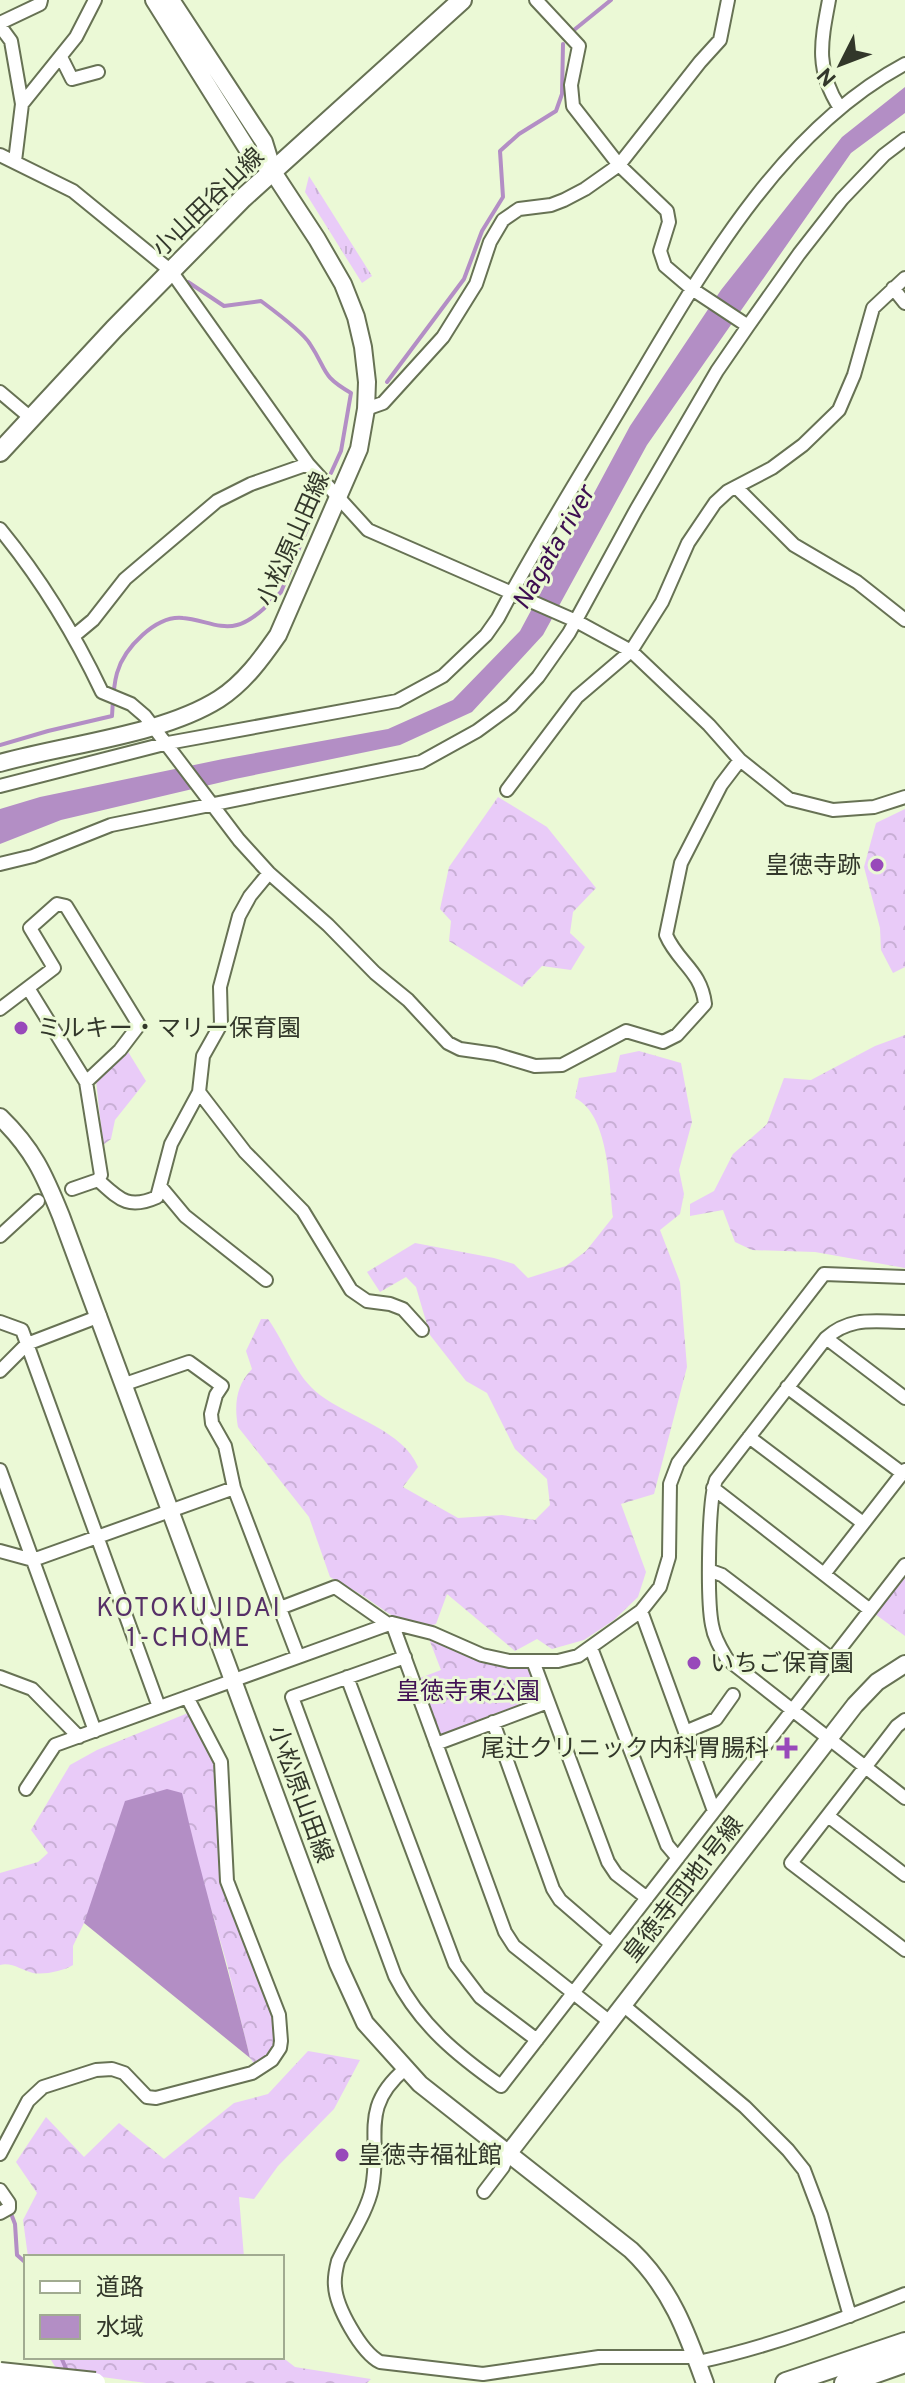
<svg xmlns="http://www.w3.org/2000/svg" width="905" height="2383" viewBox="0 0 905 2383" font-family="Overpass,'Noto Sans JP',sans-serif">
	<defs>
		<pattern id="grass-tufts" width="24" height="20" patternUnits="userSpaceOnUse" patternTransform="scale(2)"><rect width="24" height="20" fill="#e9cbf8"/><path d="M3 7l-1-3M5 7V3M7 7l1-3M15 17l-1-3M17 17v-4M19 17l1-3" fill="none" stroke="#c8afd5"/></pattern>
		<pattern id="forest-crowns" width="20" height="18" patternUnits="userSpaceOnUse" patternTransform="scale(2)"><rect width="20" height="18" fill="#e9cbf8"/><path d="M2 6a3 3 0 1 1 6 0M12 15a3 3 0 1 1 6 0" fill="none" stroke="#c8afd5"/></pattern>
	</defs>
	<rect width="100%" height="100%" fill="#ebf9d6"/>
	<path fill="url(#grass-tufts)" d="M309,176L372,276L362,283L305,192Z"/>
	<path fill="url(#forest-crowns)" d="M498,797L547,827L596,888L573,912L570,933L585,947L571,970L542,966L522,987L449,941L451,921L440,909L449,867Z
		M905,809V967L893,973L881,950L880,928L864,867L876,823Z
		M905,1035V1268L815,1252L752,1250L735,1242L723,1210L690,1216V1204L714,1191L733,1154L767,1124L784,1078L811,1080L875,1046Z
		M127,1050L146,1081L115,1120L111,1139L103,1145L96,1080Z
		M639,1051L681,1063L692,1122L679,1170L684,1194L680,1214L660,1230L680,1282L687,1367L654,1494L621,1504L646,1572L638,1597L614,1620L584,1640L552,1649L537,1639L515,1651L447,1594L436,1624C408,1631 387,1612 365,1597C354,1590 342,1584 330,1577L309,1517L238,1427C234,1405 236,1385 252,1369L246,1351L261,1319H268C286,1344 295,1376 320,1395C349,1417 404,1431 418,1467L403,1487L458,1518L502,1515L535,1520L550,1505L547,1479L515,1449L487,1393L466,1381L430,1335L416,1287L406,1277L380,1292L367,1272L415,1243L494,1258L514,1264L528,1278L566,1266L586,1251L613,1217C609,1182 609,1115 575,1098L579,1078L616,1072L620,1055Z
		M905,1577V1636L875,1614Z
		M429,1639C453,1648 478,1661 503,1666C512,1667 521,1666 529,1669L538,1702L443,1735L438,1733L419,1682L420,1678L441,1670Z
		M188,1713L218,1763L228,1884L274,2012L278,2061L262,2075L250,2058L227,1964L199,1868L84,1923L73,1946V1965C64,1971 44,1975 33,1973C21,1970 12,1962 0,1965V1873L38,1862L48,1853L31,1830L70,1765L97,1750Z
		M308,2051L360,2060L334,2109L278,2166L254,2199L239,2197L244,2257H28L23,2220L37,2193L16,2162L46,2117L84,2157L119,2123L164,2159L234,2103L268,2094Z
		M49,2357H282L295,2367L371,2379L367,2383H146L58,2371Z"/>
	<path fill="#b38ec5" d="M905,87V113L851,153L647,445L543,635L472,712L400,745L235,779L61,820L0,844V809L40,797L223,759L388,729L453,700L520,631L630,426L721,290L842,137Z
		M167,1789L182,1793C202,1882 229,1969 250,2058L84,1923L125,1801Z"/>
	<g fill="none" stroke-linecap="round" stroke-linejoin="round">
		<path stroke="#b38ec5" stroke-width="4" d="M574,30L611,0
			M188,282L224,306L261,301C273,310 303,332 310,344C328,371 320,375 351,393L341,451L331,473
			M387,382L464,279L482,231L503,197L500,151L519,134L556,111L562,94L563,44
			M0,745L48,731L112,716C113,702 113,687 117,673C124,648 156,615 183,618C201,619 220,630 237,625C253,621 270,603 281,592L324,488
			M10,2211L15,2224L17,2255L26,2263
			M61,2357L68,2373"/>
		<g stroke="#677254" stroke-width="16">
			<path id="minor" d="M536,0L579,46L571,85L573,106L619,165L667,211L669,222L660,251L665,266L692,289L748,326
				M829,0C821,42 815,70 840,108
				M0,23L40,4L41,0
				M0,26L11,41L22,104
				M61,57L72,79L98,72
				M0,155L73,191L171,271L308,464L368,530L576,621L631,651L709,725L740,760L789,799L833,810L874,807L905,797
				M15,161L22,104L76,37L95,0
				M893,288L905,303
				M0,392L32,419
				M366,409L383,403L443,337L476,284L490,242L503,220L519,209L551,205L564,200L585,189L619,165L700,62L720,40L728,0
				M736,487L794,545L857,582L905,620
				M0,529C41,579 74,633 102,692L131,704L145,716L239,840L269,873L328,925L375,973L408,1000L448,1043L460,1049L495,1054L535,1066L562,1065L626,1031L663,1042L677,1035L705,1004C701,970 678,963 666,935L681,863L721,785L740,760
				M75,635L93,620L125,579L217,501L251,484L308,464
				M0,786L168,743L397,701L443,676L486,635L498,618C535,547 580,476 621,407C695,284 774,134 905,64
				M507,790L577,697L631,651L662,602L688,543L715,503L728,491L772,468L803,445L839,410L854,375L873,308L905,278
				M0,864L33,856L111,825L421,762L477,731L511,706L538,677L569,633L636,510L717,371L748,326L799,254L842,199L884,155L905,139
				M269,873L250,896L239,916L220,987L221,1024L203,1056L199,1092L245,1152L303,1211L351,1290L367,1301L390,1304L403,1309L422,1330
				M28,988L86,1082L101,1175L98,1180L72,1189
				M0,1009L54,968L30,928L57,904L66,906L139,1025L120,1050L86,1082
				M98,1180C119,1199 128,1210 157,1197L171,1144L199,1092
				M160,1186L185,1216L266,1280
				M0,1236L38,1201
				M0,1322L22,1330L159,1707
				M905,1322C874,1322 851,1316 826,1338L716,1480C708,1501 707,1600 712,1625C714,1638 721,1649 727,1659L905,1798
				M826,1338L905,1398
				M0,1371L27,1344L100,1316
				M125,1384L189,1362L222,1386L216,1395L211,1414L212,1423L225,1446L234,1488L298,1656
				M787,1387L902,1473
				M749,1437L863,1523
				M0,1470L95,1731
				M713,1488L870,1610
				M0,1551L33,1560L234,1488
				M711,1571L722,1575L832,1659
				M824,1574L905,1470
				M280,1608L335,1587L388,1624
				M641,1611L714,1811
				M392,1623L505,1932L514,1946L610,2022
				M591,1648L667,1845L678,1858
				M405,1657L292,1697L395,1976C420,2025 457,2055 501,2086L905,1565
				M533,1661L608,1862L616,1874L647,1898
				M0,1677L32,1689L79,1737
				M347,1677L455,1964L480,1997L537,2040
				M905,1720L897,1726L791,1863L905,1950
				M493,1722L553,1889L560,1900L611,1944
				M685,1732L716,1719L733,1695
				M436,1744L548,1702
				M26,1789L55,1745L392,1623L432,1633L482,1655L509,1661H558L578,1656L641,1611L660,1587L669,1557L670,1484L678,1463L824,1274L905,1277
				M828,1816L905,1875
				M623,2005L745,2107L788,2150L804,2170L821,2215L850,2316
				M405,2069C358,2109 382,2137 372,2188C367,2212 349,2238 338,2261C336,2269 334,2278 335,2286C336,2307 361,2352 380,2362L483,2374L599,2357H696
				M0,2154L28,2101L43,2087L96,2070L112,2069L124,2073L147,2097L156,2098L252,2073L272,2060L280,2048L281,2041L279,2015L227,1881L221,1762L187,1697
				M0,2190L9,2203V2208L0,2213
				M484,2192L503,2167L508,2154
				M698,2362C769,2347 838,2321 905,2294"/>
		</g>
		<g stroke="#677254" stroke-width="20">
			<path id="tertiary" d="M171,0L264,142L273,171
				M0,763C67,744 162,735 219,699C244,683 262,658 278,635L359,449L366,409L367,382L363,347L356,317L343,284L317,239L273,172L248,150L154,0
				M0,1117C33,1149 44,1174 61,1216L338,1964L365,2023L420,2084L631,2250C671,2288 687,2333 705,2383
				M508,2154L855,1705L877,1682L905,1664"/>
		</g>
		<g stroke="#677254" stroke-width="22">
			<path id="secondary" d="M0,452L114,329L243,198L462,0"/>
		</g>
		<g stroke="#677254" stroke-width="24">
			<path id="primary" d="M786,2383L905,2343
				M845,2383L905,2362"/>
		</g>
		<use href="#minor" stroke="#fff" stroke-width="12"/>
		<use href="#tertiary" stroke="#fff" stroke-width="16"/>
		<use href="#secondary" stroke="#fff" stroke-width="18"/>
		<use href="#primary" stroke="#fff" stroke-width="20"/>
		<g stroke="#677254" stroke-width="24" stroke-linecap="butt">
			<path id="primary-bridge" d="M0,2373L95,2383"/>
		</g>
		<use href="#primary-bridge" stroke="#fff" stroke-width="20"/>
	</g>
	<g fill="#9849ba" stroke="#ebf9d6" stroke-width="3">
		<circle cx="877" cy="865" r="8"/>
		<circle cx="21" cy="1028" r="8"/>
		<circle cx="694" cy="1663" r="8"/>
		<path d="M783 1736h8v8h8v8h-8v8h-8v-8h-8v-8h8z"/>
		<circle cx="342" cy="2155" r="8"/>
	</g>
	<g text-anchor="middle" stroke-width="6" stroke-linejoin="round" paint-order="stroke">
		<g font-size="24" fill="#32372a" stroke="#ebf9d6">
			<text transform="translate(208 202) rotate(-44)" y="8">小山田谷山線</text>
			<text transform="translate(293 539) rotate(-66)" y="8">小松原山田線</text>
			<text transform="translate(301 1794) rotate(70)" y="8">小松原山田線</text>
			<text transform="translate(683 1889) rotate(-52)" y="8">皇徳寺団地1号線</text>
		</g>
		<g font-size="24" fill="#32372a" stroke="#ebf9d6" text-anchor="start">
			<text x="861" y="873" text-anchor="end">皇徳寺跡</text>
			<text x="37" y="1036">ミルキー・マリー保育園</text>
			<text x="710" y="1671">いちご保育園</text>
			<text x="769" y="1756" text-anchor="end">尾辻クリニック内科胃腸科</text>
			<text x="358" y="2163">皇徳寺福祉館</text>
		</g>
		<g font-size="24" fill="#421355" stroke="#ebf9d6">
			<text x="468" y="1699">皇徳寺東公園</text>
		</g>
		<g font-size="26" font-style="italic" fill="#3d0e50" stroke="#ebf9d6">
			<text transform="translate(553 547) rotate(-60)" y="9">Nagata river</text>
		</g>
		<g font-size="26" letter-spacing="2" fill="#563067" stroke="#ebf9d6">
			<text x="189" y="1616">KOTOKUJIDAI<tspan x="189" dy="30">1-CHOME</tspan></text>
		</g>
	</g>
	<rect x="24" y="2255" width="260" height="104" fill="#ebf9d6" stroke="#a1ab91" stroke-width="2"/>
	<rect x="40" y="2281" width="40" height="12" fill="#ffffff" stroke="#a1ab91" stroke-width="2"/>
	<text x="96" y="2295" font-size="24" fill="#32372a">道路</text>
	<rect x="40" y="2315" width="40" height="24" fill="#b38ec5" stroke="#a1ab91" stroke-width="2"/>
	<text x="96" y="2335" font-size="24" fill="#32372a">水域</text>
	<g transform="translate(841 64) rotate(228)" stroke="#ebf9d6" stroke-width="6" paint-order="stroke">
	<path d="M0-6L14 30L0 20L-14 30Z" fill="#32372a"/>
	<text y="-12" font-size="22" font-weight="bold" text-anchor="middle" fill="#32372a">N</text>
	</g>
</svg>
